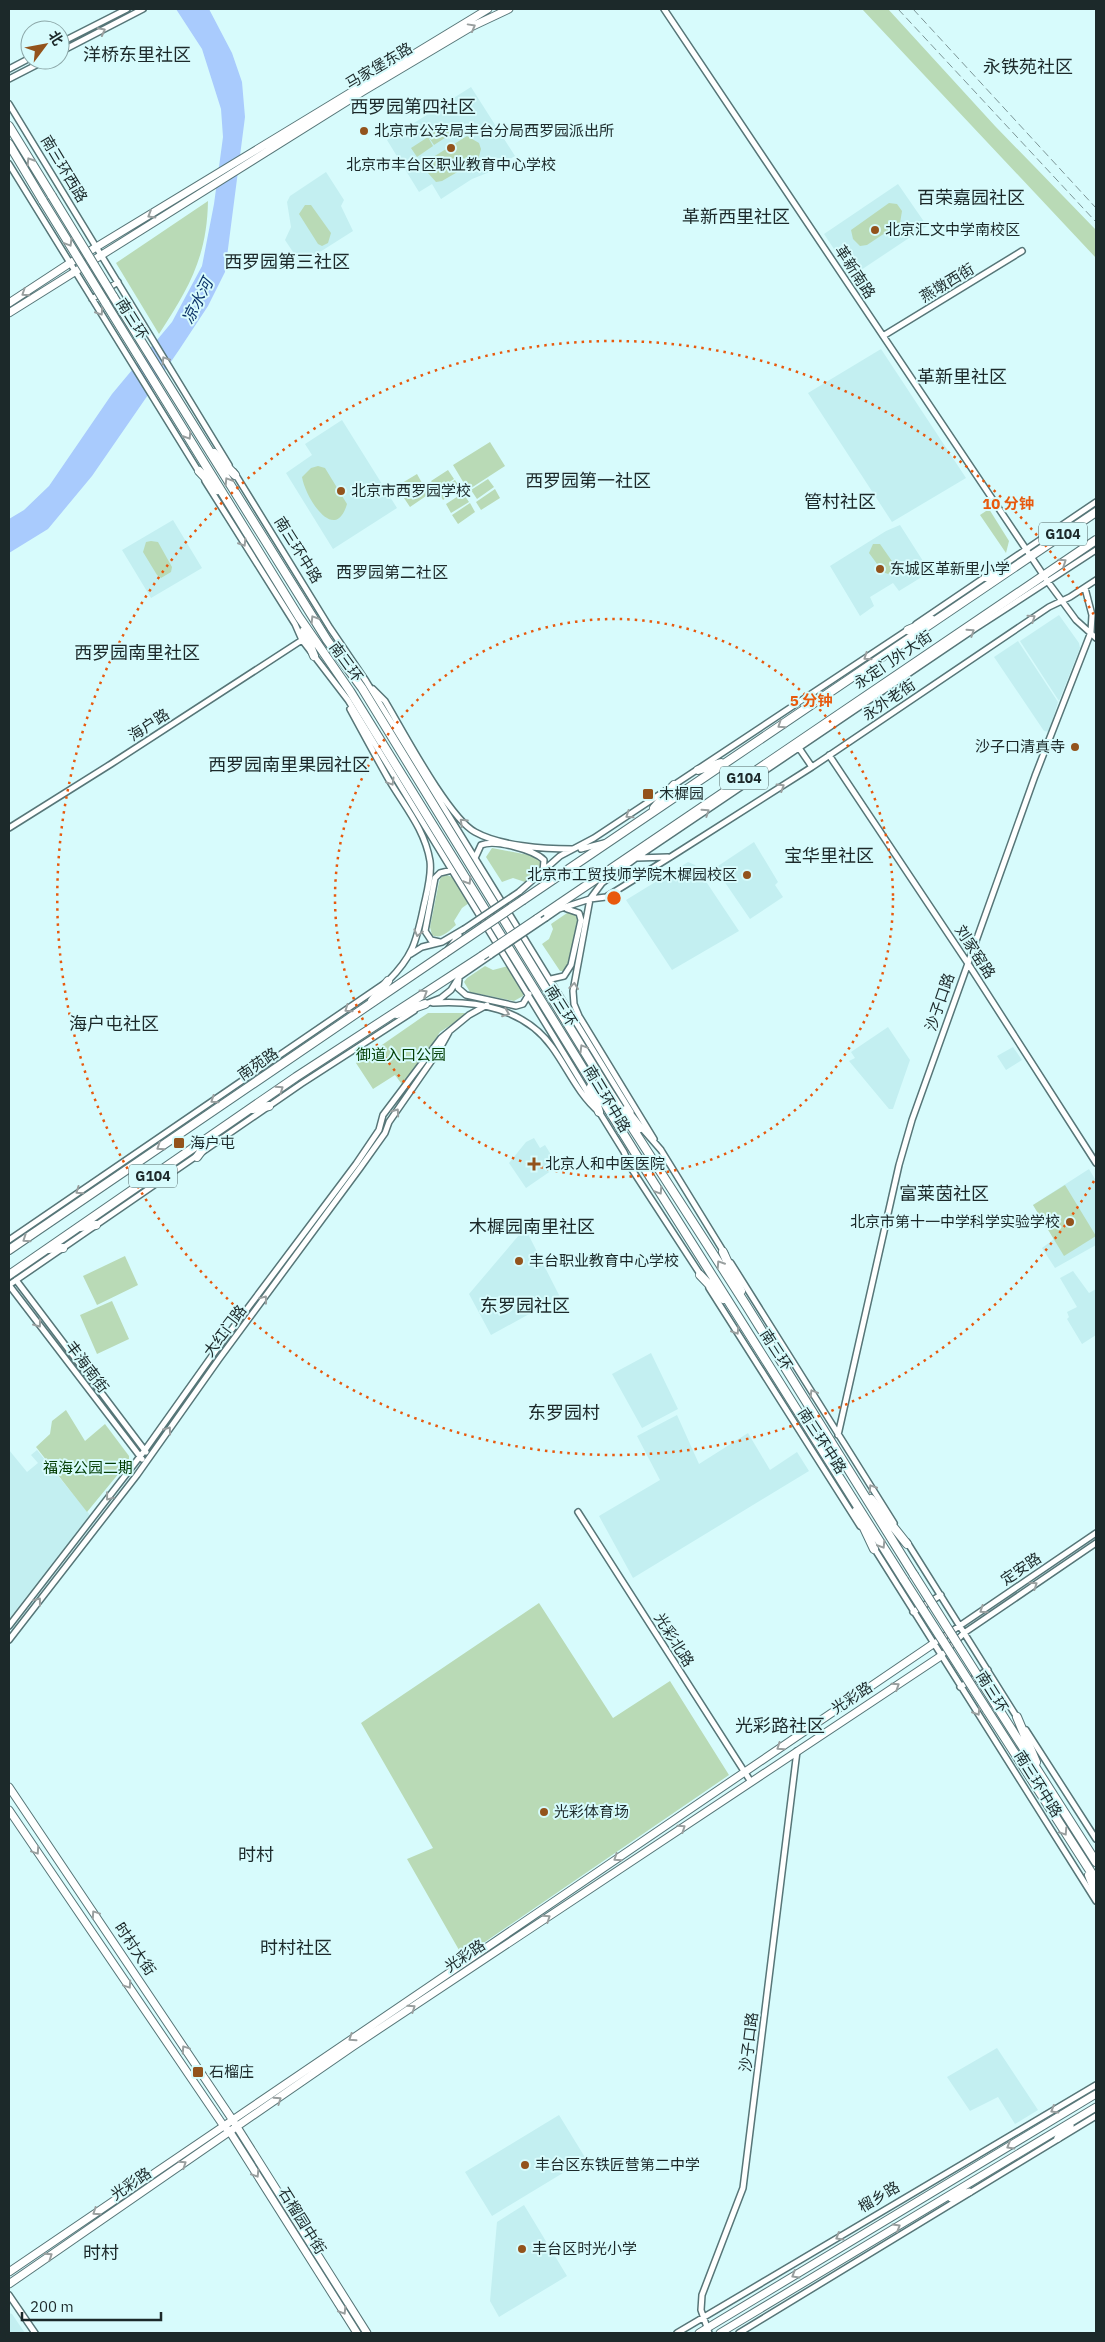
<svg xmlns="http://www.w3.org/2000/svg" width="1105" height="2342" viewBox="0 0 1105 2342" font-family="'IBM Plex Sans','Noto Sans SC',sans-serif">
	<rect width="100%" height="100%" fill="#d7fbfc"/>
	<path fill="#c3eff1" d="M471,87L515,156L487,173L472,179L441,199L432,184L419,192L387,140Z
		M326,172L344,200L341,206L353,231L301,264L285,240L291,227L287,202L290,196Z
		M898,184L927,226L852,276L824,234Z
		M881,349L966,478L892,522L808,393Z
		M342,420L397,508L333,549L286,473L312,455L305,444Z
		M173,520L202,568L151,598L122,550Z
		M900,525L930,572L899,591L893,583L870,597L874,606L860,616L830,566L886,531Z
		M1059,615L1079,643L1080,648L1059,701L1020,641Z
		M1018,641L1058,702L1049,732L1044,731L994,657Z
		M754,842L778,882L775,885L783,897L750,919L715,868Z
		M688,862L695,865L739,931L672,970L626,900Z
		M888,1027L910,1060L893,1109H889L849,1061L855,1058L851,1052Z
		M1013,1047L1022,1060L1006,1070L997,1056Z
		M534,1138L540,1148L545,1145L558,1166L526,1188L509,1163L526,1142Z
		M1089,1169L1096,1181V1245L1055,1268L1042,1248L1054,1239L1033,1205Z
		M525,1228L560,1297L491,1335L469,1294Z
		M1073,1271L1089,1293L1096,1289V1335L1082,1344L1067,1319L1069,1317L1067,1312L1077,1307L1060,1278Z
		M651,1353L678,1409L642,1428L612,1374Z
		M677,1415L699,1464L748,1433L770,1470L797,1452L809,1471L633,1578L599,1516L660,1480L637,1436Z
		M9,1450L27,1472L38,1463L31,1455L37,1450L90,1515L9,1619Z
		M997,2048L1038,2110L1015,2124L998,2097L970,2111L947,2077Z
		M559,2115L586,2159L492,2216L465,2172Z
		M524,2205L567,2276L499,2317L490,2301L497,2222Z
		M9,2313L12,2314L25,2333H9Z"/>
	<path fill="#b9dab6" d="M862,9H888L995,126L1096,230V258Z
		M445,125L451,134L434,145L428,136Z
		M467,136L479,143L481,149L478,160L442,181L436,182L428,173L427,167L430,159Z
		M428,137L433,146L417,157L411,148Z
		M208,201C207,257 189,288 159,334L116,263Z
		M889,203L897,204L902,211L900,223L867,245L860,246L853,239L851,230Z
		M305,205H311L331,233L328,243L322,246L318,244L299,214Z
		M490,442L505,466L468,490L453,465Z
		M318,466L325,468L347,504C335,545 305,497 302,477L311,468Z
		M448,470L454,479L437,490L431,481Z
		M417,474L422,483L403,496L397,486Z
		M488,479L494,487L477,499L471,490Z
		M455,480L460,488L443,500L437,491Z
		M423,485L429,494L410,507L404,498Z
		M495,489L500,498L481,510L476,502Z
		M463,493L469,502L451,513L446,504Z
		M470,503L475,512L458,524L452,515Z
		M989,509L1009,541L1006,553L980,515Z
		M151,541L158,542L172,567L171,572L161,578L157,575L143,552L146,542Z
		M873,544H880L894,564L893,570L888,574L883,572L869,553Z
		M492,848L539,857L542,859L544,872L528,883L513,878L502,882L486,857Z
		M447,875L452,877L469,903L462,908L454,921L456,925C449,931 441,940 432,935L430,927L439,882L441,877Z
		M570,911L576,913L579,917L570,967L565,971H560L542,944L549,939L553,929L551,924Z
		M485,966L493,970L508,966L524,992L523,996L514,1001L470,992L464,982L467,978Z
		M428,1013H465L463,1017L440,1032L404,1087L395,1075L373,1089L356,1063Z
		M1065,1185L1096,1236L1064,1256L1033,1205Z
		M125,1256L138,1285L97,1305L83,1276Z
		M112,1301L129,1339L97,1354L80,1315Z
		M66,1410L85,1441L105,1424L129,1456V1461L87,1512L36,1447L50,1434L52,1421Z
		M539,1603L613,1718L670,1681L729,1775L463,1957L407,1859L433,1848L361,1723Z"/>
	<path fill="#a9cbfd" d="M176,9H209L232,53L242,82L245,117L225,272L208,306L179,350L92,476L48,529L9,553V519L24,510L49,486L112,394L172,322L202,266L214,204L223,137L221,109L202,49Z"/>
	<g fill="none" stroke-linecap="round" stroke-linejoin="round">
		<g stroke="#577678" stroke-width="8">
			<path id="minor" d="M664,9L1048,582L1076,620L1096,638
				M60,43L127,9
				M60,52L143,9
				M9,69L30,58
				M9,79L46,60
				M9,104L229,465
				M9,164L199,472
				M92,299L118,282
				M883,336L1022,251
				M234,472L330,628L366,681L631,1112
				M205,481L295,624L302,640L348,700L594,1103
				M916,624L1096,502
				M373,689L385,701C403,731 448,817 475,832C500,846 544,849 572,849
				M799,748L812,767
				M829,755L967,962L1096,1163
				M9,828L111,764L302,640
				M581,849L604,843
				M475,858L481,845C495,839 534,850 544,860L543,872
				M637,858L668,857
				M519,892L560,856L594,838L909,629
				M590,899L606,897L672,856L812,767L1049,607L1070,597L1096,580
				M590,899L573,991L574,1004L579,1016L654,1139
				M546,918L559,909L590,899L602,883L636,858L976,628L1096,550
				M440,942L431,940L425,931L435,878L440,873L452,870
				M446,952L459,935
				M411,954L422,947L442,942L464,929
				M459,979L458,988L466,995L516,1006L523,1004L529,994
				M551,979L564,976L571,965L581,920L579,913L567,909
				M433,1003C477,1000 525,1009 552,1047C568,1069 578,1094 599,1112
				M423,1005L441,998L451,990L459,977L491,955
				M598,1110L624,1152L631,1168L702,1277
				M640,1126L661,1150L725,1254
				M9,1240L388,981C412,957 416,943 423,910C426,895 432,877 430,861C425,830 405,807 389,780C376,757 363,733 350,709
				M731,1263L894,1523
				M16,1280L146,1452
				M9,1285L301,1084L414,1011
				M9,1285L142,1459
				M709,1288L860,1526
				M838,1435L899,1165L912,1120L1035,776L1091,632L1092,615L1085,588
				M578,1512L751,1782
				M907,1542L1018,1719
				M874,1548L1096,1901
				M913,1612L941,1595
				M9,1626L145,1450L214,1353L356,1164L379,1130L383,1115L441,1038L469,1015L487,1005
				M9,1640L137,1475L219,1359L360,1168L385,1133L389,1122L439,1050L449,1032
				M933,1644L1096,1533
				M941,1656L964,1633L1096,1543
				M960,1687L988,1670
				M1026,1730L1096,1839
				M9,2295L35,2333
				M677,2333L1096,2085
				M709,2333L701,2310L702,2295L743,2188L797,1751
				M739,2333L1096,2116"/>
		</g>
		<g stroke="#577678" stroke-width="9">
			<path id="major" d="M9,303L70,263L488,9
				M9,313L362,92L473,26L509,9
				M9,1787L232,2119L367,2333
				M9,1810L223,2125L230,2132L357,2333
				M1058,2138L1070,2126
				M951,2198L969,2192
				M9,2272L933,1644
				M9,2284L352,2047L941,1656
				M699,2333L1096,2094
				M720,2333L1096,2107"/>
		</g>
		<g stroke="#577678" stroke-width="10">
			<path id="highway" d="M9,126L52,196
				M9,144L43,201
				M113,296L327,640L362,688L608,1090L746,1305L914,1575
				M105,302L299,617L350,691L647,1172L904,1580
				M214,453L235,475
				M199,471L217,490
				M986,577L1001,574
				M908,630L932,620
				M304,631L314,656
				M698,770L721,763
				M654,808L674,785
				M523,900L1096,512
				M537,919L1096,540
				M372,1001L388,981
				M397,1014L425,1004
				M591,1087L599,1112
				M253,1109L269,1106
				M626,1110L640,1128
				M197,1157L211,1138
				M80,1227L96,1225
				M48,1249L63,1248
				M9,1250L445,953
				M723,1252L741,1291
				M9,1275L296,1077L482,956
				M700,1275L723,1299
				M871,1499L907,1544
				M856,1511L874,1549
				M996,1705L1096,1862
				M987,1710L1096,1880
				M1017,1717L1036,1762
				M1089,1875L1096,1893"/>
		</g>
		<use href="#minor" stroke="#fff" stroke-width="5"/>
		<use href="#major" stroke="#fff" stroke-width="7"/>
		<use href="#highway" stroke="#fff" stroke-width="8"/>
		<path stroke="#7d9697" stroke-width="1" stroke-dasharray="8 4" stroke-linecap="butt" d="M898,9L1096,222
			M913,9L1096,208"/>
		<g stroke="#577678" stroke-width="8" stroke-linecap="butt">
			<path id="minor-bridge" d="M464,929L519,892
				M491,955L546,918"/>
		</g>
		<g stroke="#577678" stroke-width="10" stroke-linecap="butt">
			<path id="highway-bridge" d="M52,196L113,296
				M43,201L105,302
				M445,953L523,900
				M482,956L537,919
				M914,1575L996,1705
				M904,1580L987,1710"/>
		</g>
		<use href="#minor-bridge" stroke="#fff" stroke-width="5"/>
		<use href="#highway-bridge" stroke="#fff" stroke-width="8"/>
	</g>
	<defs><path id="oneway-chevron" d="M-2-3.5L2.5 0L-2 3.5" fill="none" stroke-width="1.6" stroke-linecap="round" stroke-linejoin="round" transform="scale(1.25)"/></defs>
	<g stroke="#999f9f">
		<use href="#oneway-chevron" transform="translate(472 27) rotate(-29)"/>
		<use href="#oneway-chevron" transform="translate(102 31) rotate(-28)"/>
		<use href="#oneway-chevron" transform="translate(30 161) rotate(-122)"/>
		<use href="#oneway-chevron" transform="translate(151 215) rotate(149)"/>
		<use href="#oneway-chevron" transform="translate(69 243) rotate(59)"/>
		<use href="#oneway-chevron" transform="translate(25 293) rotate(146)"/>
		<use href="#oneway-chevron" transform="translate(100 312) rotate(57)"/>
		<use href="#oneway-chevron" transform="translate(165 360) rotate(-122)"/>
		<use href="#oneway-chevron" transform="translate(188 436) rotate(58)"/>
		<use href="#oneway-chevron" transform="translate(228 481) rotate(-122)"/>
		<use href="#oneway-chevron" transform="translate(243 543) rotate(58)"/>
		<use href="#oneway-chevron" transform="translate(1063 562) rotate(-34)"/>
		<use href="#oneway-chevron" transform="translate(1032 618) rotate(-34)"/>
		<use href="#oneway-chevron" transform="translate(314 619) rotate(-122)"/>
		<use href="#oneway-chevron" transform="translate(971 632) rotate(-34)"/>
		<use href="#oneway-chevron" transform="translate(867 657) rotate(146)"/>
		<use href="#oneway-chevron" transform="translate(781 725) rotate(146)"/>
		<use href="#oneway-chevron" transform="translate(391 782) rotate(59)"/>
		<use href="#oneway-chevron" transform="translate(781 787) rotate(-32)"/>
		<use href="#oneway-chevron" transform="translate(706 812) rotate(-34)"/>
		<use href="#oneway-chevron" transform="translate(629 815) rotate(146)"/>
		<use href="#oneway-chevron" transform="translate(463 822) rotate(-137)"/>
		<use href="#oneway-chevron" transform="translate(468 881) rotate(58)"/>
		<use href="#oneway-chevron" transform="translate(418 933) rotate(104)"/>
		<use href="#oneway-chevron" transform="translate(574 986) rotate(-83)"/>
		<use href="#oneway-chevron" transform="translate(424 993) rotate(-32)"/>
		<use href="#oneway-chevron" transform="translate(348 1009) rotate(145)"/>
		<use href="#oneway-chevron" transform="translate(506 1013) rotate(21)"/>
		<use href="#oneway-chevron" transform="translate(583 1048) rotate(-121)"/>
		<use href="#oneway-chevron" transform="translate(280 1089) rotate(-35)"/>
		<use href="#oneway-chevron" transform="translate(214 1100) rotate(146)"/>
		<use href="#oneway-chevron" transform="translate(396 1112) rotate(-55)"/>
		<use href="#oneway-chevron" transform="translate(160 1147) rotate(146)"/>
		<use href="#oneway-chevron" transform="translate(79 1191) rotate(145)"/>
		<use href="#oneway-chevron" transform="translate(659 1191) rotate(57)"/>
		<use href="#oneway-chevron" transform="translate(26 1239) rotate(146)"/>
		<use href="#oneway-chevron" transform="translate(720 1264) rotate(-123)"/>
		<use href="#oneway-chevron" transform="translate(264 1299) rotate(-53)"/>
		<use href="#oneway-chevron" transform="translate(38 1324) rotate(53)"/>
		<use href="#oneway-chevron" transform="translate(736 1331) rotate(58)"/>
		<use href="#oneway-chevron" transform="translate(813 1393) rotate(-121)"/>
		<use href="#oneway-chevron" transform="translate(168 1430) rotate(-54)"/>
		<use href="#oneway-chevron" transform="translate(872 1488) rotate(-122)"/>
		<use href="#oneway-chevron" transform="translate(109 1497) rotate(128)"/>
		<use href="#oneway-chevron" transform="translate(882 1545) rotate(58)"/>
		<use href="#oneway-chevron" transform="translate(1034 1585) rotate(-34)"/>
		<use href="#oneway-chevron" transform="translate(38 1601) rotate(-53)"/>
		<use href="#oneway-chevron" transform="translate(983 1610) rotate(146)"/>
		<use href="#oneway-chevron" transform="translate(896 1686) rotate(-33)"/>
		<use href="#oneway-chevron" transform="translate(977 1712) rotate(58)"/>
		<use href="#oneway-chevron" transform="translate(780 1747) rotate(145)"/>
		<use href="#oneway-chevron" transform="translate(682 1828) rotate(-34)"/>
		<use href="#oneway-chevron" transform="translate(1064 1832) rotate(57)"/>
		<use href="#oneway-chevron" transform="translate(36 1851) rotate(56)"/>
		<use href="#oneway-chevron" transform="translate(617 1858) rotate(146)"/>
		<use href="#oneway-chevron" transform="translate(95 1914) rotate(-124)"/>
		<use href="#oneway-chevron" transform="translate(547 1918) rotate(-34)"/>
		<use href="#oneway-chevron" transform="translate(128 1985) rotate(56)"/>
		<use href="#oneway-chevron" transform="translate(412 2008) rotate(-34)"/>
		<use href="#oneway-chevron" transform="translate(352 2038) rotate(146)"/>
		<use href="#oneway-chevron" transform="translate(185 2049) rotate(-124)"/>
		<use href="#oneway-chevron" transform="translate(278 2100) rotate(-35)"/>
		<use href="#oneway-chevron" transform="translate(1054 2110) rotate(149)"/>
		<use href="#oneway-chevron" transform="translate(1010 2146) rotate(149)"/>
		<use href="#oneway-chevron" transform="translate(183 2164) rotate(-34)"/>
		<use href="#oneway-chevron" transform="translate(256 2174) rotate(58)"/>
		<use href="#oneway-chevron" transform="translate(96 2212) rotate(146)"/>
		<use href="#oneway-chevron" transform="translate(897 2227) rotate(-31)"/>
		<use href="#oneway-chevron" transform="translate(839 2237) rotate(149)"/>
		<use href="#oneway-chevron" transform="translate(49 2256) rotate(-34)"/>
		<use href="#oneway-chevron" transform="translate(795 2275) rotate(149)"/>
		<use href="#oneway-chevron" transform="translate(343 2311) rotate(58)"/>
	</g>
	<g fill="none" stroke="#e8590c" stroke-width="2.5" stroke-dasharray="2.5 5">
		<circle cx="614" cy="898" r="279"/>
		<path d="M1094 1181A557 557 0 1 1 1094 615"/>
	</g>
	<g fill="#93531c" stroke="#d7fbfc" stroke-width="2">
		<circle cx="364" cy="131" r="5"/>
		<circle cx="451" cy="148" r="5"/>
		<circle cx="875" cy="230" r="5"/>
		<circle cx="341" cy="491" r="5"/>
		<circle cx="880" cy="569" r="5"/>
		<circle cx="1075" cy="747" r="5"/>
		<rect x="642" y="788" width="12" height="12" rx="2.5"/>
		<circle cx="747" cy="875" r="5"/>
		<rect x="173" y="1137" width="12" height="12" rx="2.5"/>
		<path d="M531.5 1156.5h5v5h5v5h-5v5h-5v-5h-5v-5h5z"/>
		<circle cx="1070" cy="1222" r="5"/>
		<circle cx="519" cy="1261" r="5"/>
		<circle cx="544" cy="1812" r="5"/>
		<rect x="192" y="2066" width="12" height="12" rx="2.5"/>
		<circle cx="525" cy="2165" r="5"/>
		<circle cx="522" cy="2249" r="5"/>
	</g>
	<g text-anchor="middle" stroke-width="4" stroke-linejoin="round" paint-order="stroke">
		<g fill="#d7fbfc" stroke="#546869" stroke-width="1">
			<rect x="1039" y="522.5" width="48" height="23" rx="4"/>
			<rect x="720" y="766.5" width="48" height="23" rx="4"/>
			<rect x="129" y="1164.5" width="48" height="23" rx="4"/>
		</g>
		<g font-size="14" font-weight="bold" fill="#1c292a">
			<text x="1063" y="539">G104</text>
			<text x="744" y="783">G104</text>
			<text x="153" y="1181">G104</text>
		</g>
		<g font-size="15" fill="#1c292a" stroke="#d7fbfc">
			<text transform="translate(379 66) rotate(-31)" y="5">马家堡东路</text>
			<text transform="translate(64 169) rotate(59)" y="5">南三环西路</text>
			<text transform="translate(855 272) rotate(57)" y="5">革新南路</text>
			<text transform="translate(947 283) rotate(-31)" y="5">燕墩西街</text>
			<text transform="translate(132 319) rotate(58)" y="5">南三环</text>
			<text transform="translate(298 550) rotate(58)" y="5">南三环中路</text>
			<text transform="translate(893 660) rotate(-34)" y="5">永定门外大街</text>
			<text transform="translate(346 662) rotate(54)" y="5">南三环</text>
			<text transform="translate(889 700) rotate(-34)" y="5">永外老街</text>
			<text transform="translate(149 725) rotate(-33)" y="5">海户路</text>
			<text transform="translate(975 952) rotate(57)" y="5">刘家窑路</text>
			<text transform="translate(940 1002) rotate(-71)" y="5">沙子口路</text>
			<text transform="translate(561 1006) rotate(58)" y="5">南三环</text>
			<text transform="translate(258 1064) rotate(-34)" y="5">南苑路</text>
			<text transform="translate(607 1099) rotate(59)" y="5">南三环中路</text>
			<text transform="translate(225 1331) rotate(-53)" y="5">大红门路</text>
			<text transform="translate(776 1350) rotate(57)" y="5">南三环</text>
			<text transform="translate(87 1367) rotate(53)" y="5">丰海南街</text>
			<text transform="translate(822 1441) rotate(57)" y="5">南三环中路</text>
			<text transform="translate(1021 1569) rotate(-34)" y="5">定安路</text>
			<text transform="translate(674 1640) rotate(58)" y="5">光彩北路</text>
			<text transform="translate(992 1692) rotate(58)" y="5">南三环</text>
			<text transform="translate(852 1698) rotate(-33)" y="5">光彩路</text>
			<text transform="translate(1038 1784) rotate(58)" y="5">南三环中路</text>
			<text transform="translate(135 1949) rotate(56)" y="5">时村大街</text>
			<text transform="translate(465 1956) rotate(-34)" y="5">光彩路</text>
			<text transform="translate(749 2042) rotate(-83)" y="5">沙子口路</text>
			<text transform="translate(131 2184) rotate(-34)" y="5">光彩路</text>
			<text transform="translate(879 2197) rotate(-31)" y="5">榴乡路</text>
			<text transform="translate(302 2221) rotate(58)" y="5">石榴园中街</text>
		</g>
		<g font-size="15" fill="#1c292a" stroke="#d7fbfc" text-anchor="start">
			<text x="374" y="136">北京市公安局丰台分局西罗园派出所</text>
			<text x="451" y="170" text-anchor="middle">北京市丰台区职业教育中心学校</text>
			<text x="885" y="235">北京汇文中学南校区</text>
			<text x="351" y="496">北京市西罗园学校</text>
			<text x="890" y="574">东城区革新里小学</text>
			<text x="1065" y="752" text-anchor="end">沙子口清真寺</text>
			<text x="659" y="799">木樨园</text>
			<text x="737" y="880" text-anchor="end">北京市工贸技师学院木樨园校区</text>
			<text x="190" y="1148">海户屯</text>
			<text x="545" y="1169">北京人和中医医院</text>
			<text x="1060" y="1227" text-anchor="end">北京市第十一中学科学实验学校</text>
			<text x="529" y="1266">丰台职业教育中心学校</text>
			<text x="554" y="1817">光彩体育场</text>
			<text x="209" y="2077">石榴庄</text>
			<text x="535" y="2170">丰台区东铁匠营第二中学</text>
			<text x="532" y="2254">丰台区时光小学</text>
		</g>
		<g font-size="15" fill="#023d03" stroke="#d7fbfc">
			<text x="401" y="1060">御道入口公园</text>
			<text x="88" y="1473">福海公园二期</text>
		</g>
		<g font-size="16" font-style="italic" fill="#0c3369" stroke="#d7fbfc">
			<text transform="translate(197 301) rotate(-63)" y="6">凉水河</text>
		</g>
		<g font-size="16" fill="#1c292a" stroke="#d7fbfc">
			<text x="392" y="578">西罗园第二社区</text>
		</g>
		<g font-size="18" fill="#1c292a" stroke="#d7fbfc">
			<text x="137" y="61">洋桥东里社区</text>
			<text x="1028" y="73">永铁苑社区</text>
			<text x="413" y="113">西罗园第四社区</text>
			<text x="971" y="204">百荣嘉园社区</text>
			<text x="736" y="223">革新西里社区</text>
			<text x="287" y="268">西罗园第三社区</text>
			<text x="962" y="383">革新里社区</text>
			<text x="588" y="487">西罗园第一社区</text>
			<text x="840" y="508">管村社区</text>
			<text x="137" y="659">西罗园南里社区</text>
			<text x="289" y="771">西罗园南里果园社区</text>
			<text x="829" y="862">宝华里社区</text>
			<text x="114" y="1030">海户屯社区</text>
			<text x="944" y="1200">富莱茵社区</text>
			<text x="532" y="1233">木樨园南里社区</text>
			<text x="525" y="1312">东罗园社区</text>
			<text x="564" y="1419">东罗园村</text>
			<text x="780" y="1732">光彩路社区</text>
			<text x="256" y="1861">时村</text>
			<text x="296" y="1954">时村社区</text>
			<text x="101" y="2259">时村</text>
		</g>
	</g>
	<circle cx="614" cy="898" r="8" fill="#e8590c" stroke="#d7fbfc" stroke-width="2.5"/>
	<g font-size="15" text-anchor="middle" font-weight="bold" fill="#e8590c" stroke="#d7fbfc" stroke-width="4" stroke-linejoin="round" paint-order="stroke">
		<text x="1008" y="509">10 分钟</text>
		<text x="811" y="706">5 分钟</text>
	</g>
	<rect width="1105" height="2342" fill="none" stroke="#1c292a" stroke-width="20"/>
	<g transform="translate(45 45) rotate(58)"><circle r="24" fill="#d7fbfc" stroke="#8ca7a8"/>
	<path d="M0-4L9 19L0 12L-9 19Z" fill="#93531c"/>
	<text y="-8" font-size="14" font-weight="bold" text-anchor="middle" fill="#1c292a">北</text>
	</g>
	<path d="M22 2312v8h139v-8" fill="none" stroke="#1c292a" stroke-width="2.5"/>
	<text x="30" y="2312" font-size="15" fill="#1c292a" stroke="#d7fbfc" stroke-width="4" paint-order="stroke">200 m</text>
</svg>
